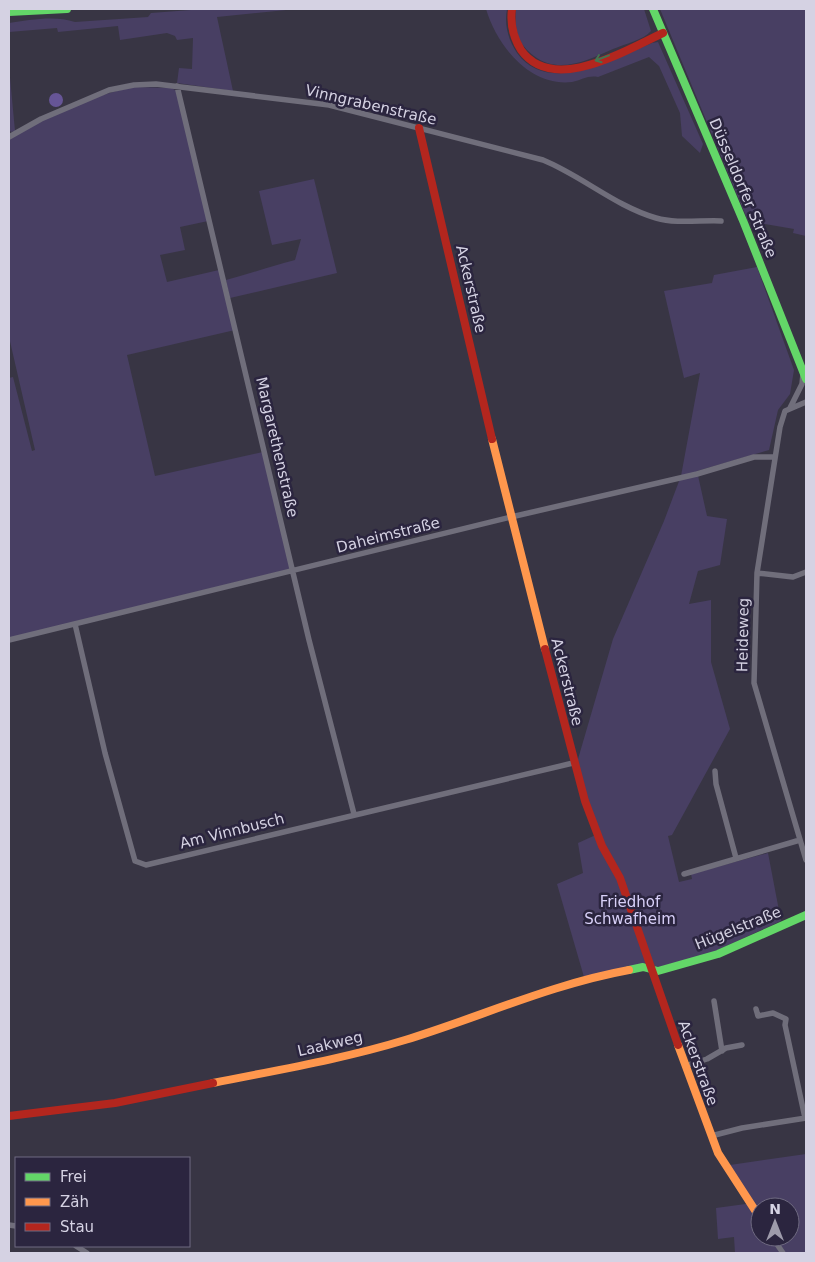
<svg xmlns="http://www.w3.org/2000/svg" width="815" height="1262" viewBox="0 0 815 1262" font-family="'DejaVu Sans',sans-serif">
	<rect width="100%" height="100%" fill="#383544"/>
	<path fill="#483f63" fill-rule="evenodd" d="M204,9H296L217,17L233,91L177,83L179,68L192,69L193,38L177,40L175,36L167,33L120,40L118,26L58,32L57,28L9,32V23C29,20 55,15 75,22L148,17L151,13Z
		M486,9H507C504,25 508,39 517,53C549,97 614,58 652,43L658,42L703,144L700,153L682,136L680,113L659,66L649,57L598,77C588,75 582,80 572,82C530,87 497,46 486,9Z
		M516,9H644L651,31C643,40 625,44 613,49C588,60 559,75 534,56C516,42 515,31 516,9Z
		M660,9H806V236L793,233L794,229L748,221Z
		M9,67L15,131L11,132L9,129Z
		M134,87L172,88L176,91L208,221L180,227L185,250L160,255L167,282L219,270L235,330L127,355L155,476L263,452L290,569L9,638V378L13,377L32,451L35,450L9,337V139C47,117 91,95 134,87Z
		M314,179L337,273L230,298L226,280C249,274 272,266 295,260L301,239L272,245L259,191Z
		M757,267L794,370L790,394L778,410L769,450L697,471L707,516L727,519L720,565L698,571L689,604L711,600V662L730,729L672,835L668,836L679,882L692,879L691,874L768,853L781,921L711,953L659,967L654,966L653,962L584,977L557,884L583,873L578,843L600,833L576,766L613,639L664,521L681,476L700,373L684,378L664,291L712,283L714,275Z
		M806,1154V1252L735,1253L734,1237L718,1239L716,1208L753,1203L730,1165ZM760,1207H790V1237H760Z"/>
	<path fill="#665596" d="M49 100a7 7 0 1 1 14 0a7 7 0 1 1-14 0Z"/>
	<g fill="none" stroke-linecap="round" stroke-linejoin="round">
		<path stroke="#706e7b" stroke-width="5.5" d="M177,86L309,640L354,814
			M9,137L41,119L109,90L134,85L156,84L329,105L543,160C582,176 615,206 656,218C677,224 700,220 721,221
			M806,402L785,411L780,427L757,573L754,683L806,860
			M790,408L802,384L803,374
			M757,573L793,577L806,572
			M75,624L105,753L135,861L146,865L573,763
			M9,640L511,517L697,474L754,457H774
			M715,771L716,784L736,858
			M684,874L800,840
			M714,1001L722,1051
			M756,1009L758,1016L773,1013L786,1019L785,1025L805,1118
			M685,1066L707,1059L726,1048L742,1045
			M711,1136L742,1128L806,1118
			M9,1225L16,1226
			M772,1237L783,1253
			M76,1246L87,1253"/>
		<path stroke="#63d668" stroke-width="8" d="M653,9L744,223L806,379
			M9,12L67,9
			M629,970L643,967L658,971L718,954L806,915"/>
		<path stroke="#ff974d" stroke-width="8" d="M492,439L545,649
			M678,1045L718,1153L760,1218
			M213,1083C277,1070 343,1059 405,1040C480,1017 552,984 629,970"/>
		<path stroke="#b3261e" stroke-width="8" d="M512,9C510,24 513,37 521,50C553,95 626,50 663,33
			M419,128L492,439
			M545,649L585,801L602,846L620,878L678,1045
			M9,1116L115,1103L213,1083"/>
	</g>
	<defs><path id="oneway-shaft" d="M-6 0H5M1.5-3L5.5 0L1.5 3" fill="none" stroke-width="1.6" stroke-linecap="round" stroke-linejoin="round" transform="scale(1.25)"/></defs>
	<use stroke="#447551" href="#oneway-shaft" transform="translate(602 58) rotate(159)"/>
	<g text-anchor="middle" stroke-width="5" stroke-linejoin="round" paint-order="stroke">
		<g font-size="15" fill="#d5d2e3" stroke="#2b253f">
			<text transform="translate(371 105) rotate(13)" y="5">Vinngrabenstraße</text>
			<text transform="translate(743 188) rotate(67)" y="5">Düsseldorfer Straße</text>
			<text transform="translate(471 289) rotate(77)" y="5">Ackerstraße</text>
			<text transform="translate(277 447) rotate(77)" y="5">Margarethenstraße</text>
			<text transform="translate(388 535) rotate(-14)" y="5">Daheimstraße</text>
			<text transform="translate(743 635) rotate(-89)" y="5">Heideweg</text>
			<text transform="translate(567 682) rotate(76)" y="5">Ackerstraße</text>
			<text transform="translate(232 831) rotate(-14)" y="5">Am Vinnbusch</text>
			<text transform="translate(738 928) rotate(-22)" y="5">Hügelstraße</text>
			<text transform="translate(330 1044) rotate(-13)" y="5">Laakweg</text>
			<text transform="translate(698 1063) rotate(70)" y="5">Ackerstraße</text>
		</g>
		<g font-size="15" fill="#d8d0f8" stroke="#2b253f">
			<text x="630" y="907">Friedhof<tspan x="630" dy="17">Schwafheim</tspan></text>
		</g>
	</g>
	<rect width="815" height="1262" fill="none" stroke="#d5d2e3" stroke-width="20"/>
	<rect x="15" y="1157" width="175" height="90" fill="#2b253f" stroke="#6f6a81"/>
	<rect x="25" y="1173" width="25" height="8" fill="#63d668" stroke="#6f6a81"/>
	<text x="60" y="1182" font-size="15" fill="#d5d2e3">Frei</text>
	<rect x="25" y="1198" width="25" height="8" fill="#ff974d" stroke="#6f6a81"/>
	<text x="60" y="1207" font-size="15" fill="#d5d2e3">Zäh</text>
	<rect x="25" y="1223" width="25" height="8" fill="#b3261e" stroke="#6f6a81"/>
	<text x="60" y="1232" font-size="15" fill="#d5d2e3">Stau</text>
	<g transform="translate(775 1222)"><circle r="24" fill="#2b253f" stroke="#6f6a81"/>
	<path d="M0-4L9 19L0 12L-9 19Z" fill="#9e9bab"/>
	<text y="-8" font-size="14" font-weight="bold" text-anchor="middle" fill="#d5d2e3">N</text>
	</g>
</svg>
